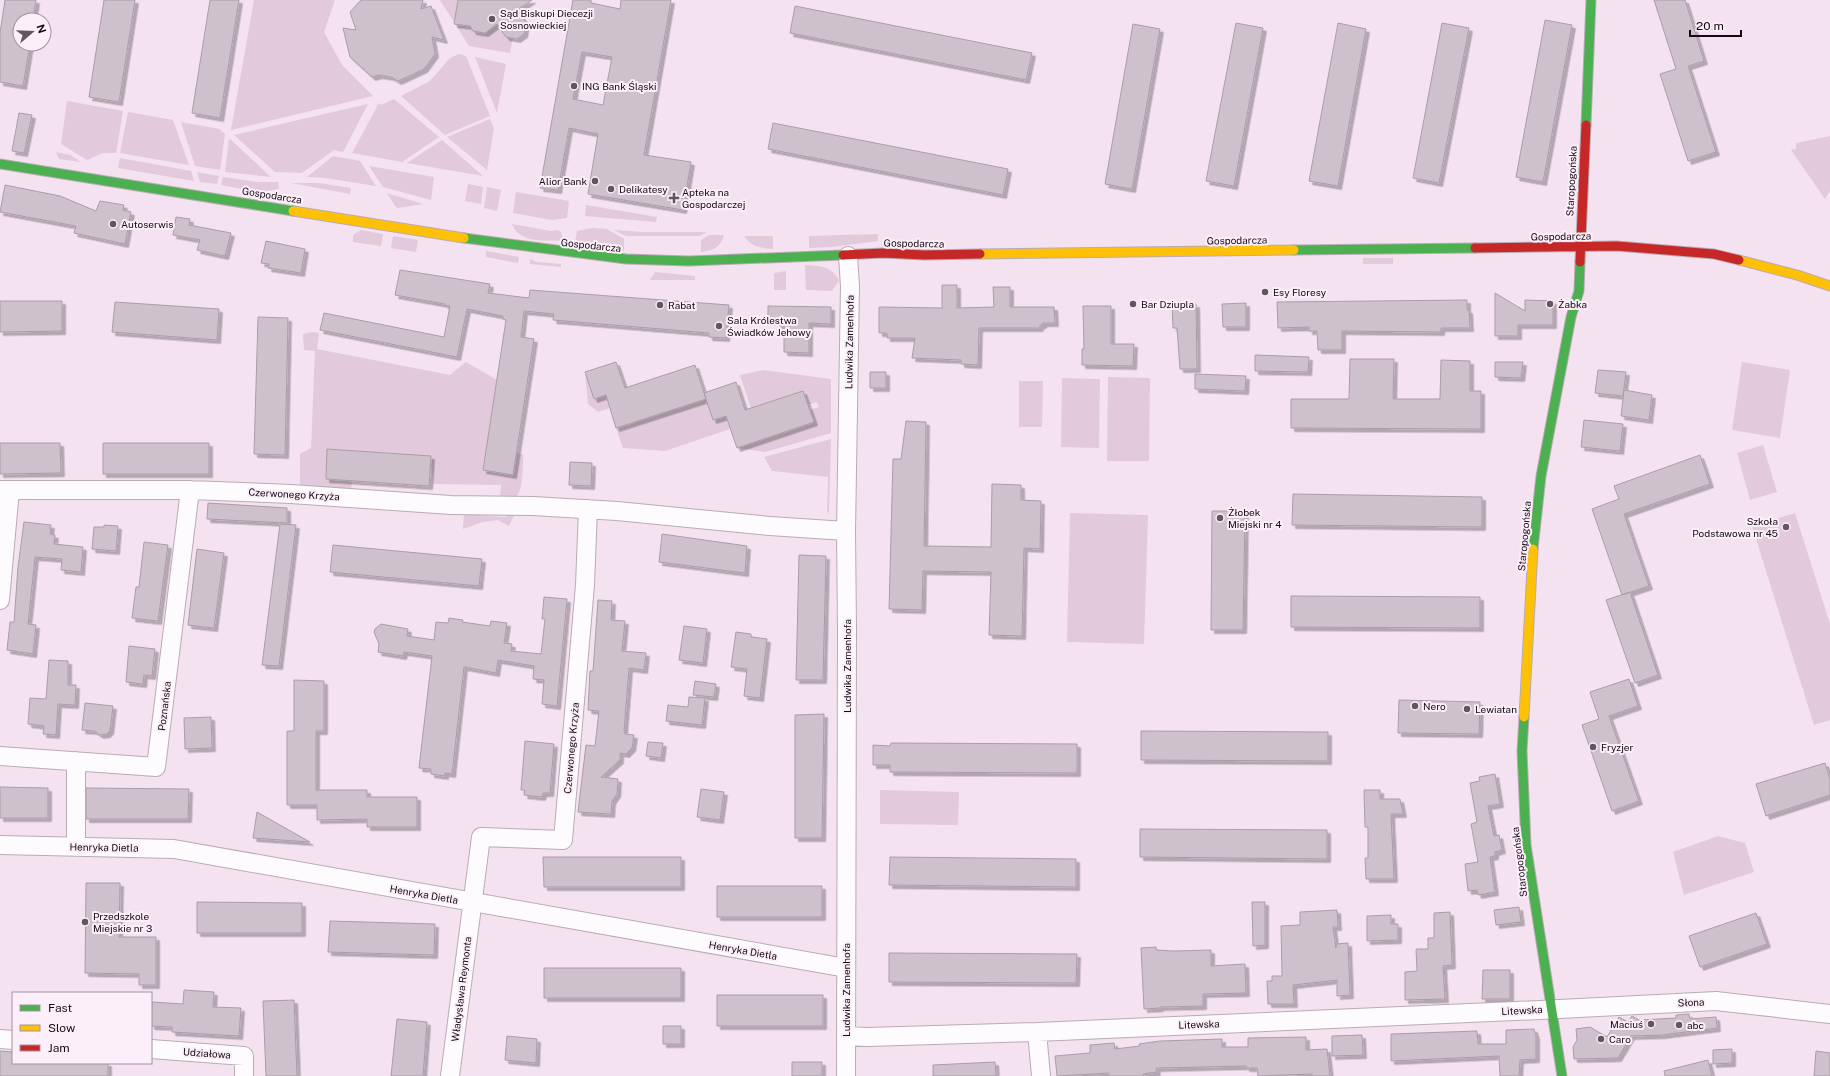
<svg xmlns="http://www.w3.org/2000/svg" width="1830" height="1076" viewBox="0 0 1830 1076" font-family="'Public Sans',sans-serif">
	<defs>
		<filter id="shadow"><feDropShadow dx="3.5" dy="3.5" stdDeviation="0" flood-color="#0004"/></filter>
	</defs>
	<rect width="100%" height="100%" fill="#f4e2f0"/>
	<path fill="#e2c9dc" d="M254,0H335L324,32L342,65L373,96L231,130Z
		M440,0H520L510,53L469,46Z
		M459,54L466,56L490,116L445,135L401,96L430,81L450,58Z
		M475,57L506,64L497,113Z
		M394,99L439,137L402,162L352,153L379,103L381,105Z
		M67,101L123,111L116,153H103L87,160L61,144Z
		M368,104L343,152L334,150L302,173L275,172L234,135Z
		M128,112L173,120L189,165L120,153Z
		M490,119L494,128L487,170L447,137Z
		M181,122L219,129L225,134L220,170L195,166Z
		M1830,136V191L1825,199L1791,150L1796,149V143Z
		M229,138L271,177L225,172Z
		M442,140L483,176L407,163Z
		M56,152L70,155L81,162L59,159Z
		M333,156L360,161L376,186L325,178L307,177Z
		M120,158L191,171L194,181L118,168Z
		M369,166L434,177L431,200L383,187Z
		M197,172L219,176L217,184L200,182Z
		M223,177L258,182H278L279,189L259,192L221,185Z
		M291,183H319L351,188L350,194Z
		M468,184L483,187L481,204L465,201Z
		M487,187L501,190L497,211L484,208Z
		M516,192L569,201L567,218L552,220L513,213Z
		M387,193L423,204L398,208L395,206Z
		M586,205L657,217L656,222L585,216Z
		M512,224L551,231L558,230L561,232L564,241C547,240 519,244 512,224Z
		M592,228L607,229L624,239V251L575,242L577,231Z
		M361,230L383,234L381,246L353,242V235Z
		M614,230L643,232H707L700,236H626Z
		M878,234V241L832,247L809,248V236Z
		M709,235H724C721,247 713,251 701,252V240Z
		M393,236L418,240L416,252L391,248Z
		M744,236H773V249C760,248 752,247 744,236Z
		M486,251L519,257L518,263L486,257Z
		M1363,258H1393V264H1363Z
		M530,259L537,262L561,264V267L530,264Z
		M805,265C820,266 831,266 839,280L832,291L806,290Z
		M786,271V290H774V273Z
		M655,272L695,276V280H650Z
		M312,332L319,333L317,349L450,375L466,362L497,380L483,470L516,453L523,454C523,463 523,492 516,497C511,500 505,498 500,498L501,485L433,484L431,456L328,449L326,479L352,481L351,490L300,487V454L311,448L315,351L304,350L303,334Z
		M1742,362L1790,370L1780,438L1732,430Z
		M763,370L831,379V433L765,452L737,448L813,423L809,410L819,407L817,402L808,405L803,391L751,408L740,375Z
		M585,372L594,399L606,395L610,408L598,412L588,404Z
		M1108,377L1150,378L1149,461H1107Z
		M1062,378L1100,379L1099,448L1061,447Z
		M1019,381H1043L1042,427H1019Z
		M706,399L713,420L726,416L730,429L665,451L623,448L616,428Z
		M831,439L829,512L827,513L828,477L772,471L764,457Z
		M1763,445L1777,492L1750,500L1737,453Z
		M516,511L509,526L498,520L483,522L463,529L464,514L506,517L510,512Z
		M1070,513L1148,515L1144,644L1067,642Z
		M1795,513L1830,624V720L1814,725L1752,526Z
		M880,790L959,792L958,825L880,824Z
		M1718,836L1745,843L1754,872L1684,895L1673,852Z"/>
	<path fill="#cfc1cb" stroke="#aa9da7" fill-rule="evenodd" filter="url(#shadow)" d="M5,0H36L33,20H20V44H30L23,86L0,82V33Z
		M104,0H135L119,102L89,97Z
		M210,0H239L220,118L192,113Z
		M361,0H423L421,9L431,6L444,40L432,37L435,54L424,69L398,81L391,77L379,75L372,77L350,57L343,28L356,30L350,12Z
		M458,0H532L517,10L526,22L524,34L517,39L506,37L497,24L485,33L473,31L470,26L454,24Z
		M573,0H591V3L620,9L621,0H671L644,155L691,162L683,210L588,194L598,134L569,128L558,190L540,188ZM582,52L612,57L603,105L573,99Z
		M1654,0H1685L1704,61L1688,66L1716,152L1688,161L1660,74L1676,69Z
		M795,6L1032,53L1026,80L790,33Z
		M1545,20L1572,25L1543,182L1516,177Z
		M1236,23L1263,28L1234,186L1206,181Z
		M1338,23L1366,29L1338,186L1309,181Z
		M1442,23L1469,28L1439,183L1413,178Z
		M1133,24L1160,29L1132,189L1105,184Z
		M19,113L32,115L24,153L12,151Z
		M773,123L1008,169L1003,195L768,149Z
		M5,185L60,196L96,211L100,201L124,205L123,210L131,212L125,244L74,233L76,226L0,212Z
		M176,217L190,219L189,225L231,233L225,256L197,250L200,240L173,235Z
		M266,241L305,249L301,273L268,268L269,264L261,263Z
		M400,270L490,284L488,293L529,298L530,290L729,305L726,338L709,337V333L553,320L554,314L524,311L521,337L534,339L513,475L483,470L506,320L503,319V316L467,309L457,357L320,330L324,313L444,337L450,306L444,305L445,304L395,295Z
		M942,285H957V308L994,307L993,287H1010V307H1054L1055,323H1043V325H1040V328H979L978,365L961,364V360L912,358L915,338H887V333H879V307L942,308Z
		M1495,293L1525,311V300L1553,301V325H1518V336H1495Z
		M1467,300V310H1469L1470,328H1441V332L1342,331V350H1318L1317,331H1309V327L1278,328L1277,302Z
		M0,301H62V331L0,332Z
		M115,302L219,309L217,340L112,332Z
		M1246,303V327H1223L1222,304Z
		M1196,304L1197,369H1180L1177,328H1173L1172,305Z
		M768,306L831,307V324L809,323V353L784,352V326L777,325V321H768Z
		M1083,306H1111V344H1134L1133,366L1082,365V349H1084Z
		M258,317L288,318L285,455L254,454Z
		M1255,355L1309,357L1308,372L1255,371Z
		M1350,359H1394L1393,399H1440L1441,360L1470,361V391H1481V429L1291,428V399H1349Z
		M616,362L625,388L695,365L706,399L616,428L606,395L594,399L585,372Z
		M1495,362H1523L1521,378L1495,377Z
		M1598,370L1626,372L1623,396L1595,393Z
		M870,372H886V388H870Z
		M1195,374L1246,376L1245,391L1195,389Z
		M736,382L745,410L803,391L814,422L737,448L726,416L713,420L704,393Z
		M1624,390L1652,395L1649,420L1621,416Z
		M1584,420L1623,424L1620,451L1581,447Z
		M906,421L926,422L924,546L991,547L992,484L1021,485V500L1041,501L1040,549L1024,548L1022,636L989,635L991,572L923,571L922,610L889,609L893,459H901Z
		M0,443H60L61,473L0,474Z
		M103,443H209V474H103Z
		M327,449L431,456L429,486L326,479Z
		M1700,455L1710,484L1624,514L1649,586L1622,595L1592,509L1619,499L1614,486Z
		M570,462L592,463L591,486L569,485Z
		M1293,494L1482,497V527L1292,525Z
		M208,503L287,508V523L207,519Z
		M1212,511H1245L1243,630H1211Z
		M24,522L51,525L50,534L55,535L54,544L83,547L81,572L61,570L62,559L35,557L28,624L36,625L33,654L7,650L10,622H14L18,567Z
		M280,524L296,525L279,666L262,665Z
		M104,525L118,526L116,551L92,549L94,527H104Z
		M662,534L747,546L745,573L659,562Z
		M144,542L168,545L158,621L132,618L136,587H139Z
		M333,545L482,559L479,586L330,572Z
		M197,549L224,553L214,628L188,625Z
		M799,555L826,556L823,680H796Z
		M1630,592L1658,675L1635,683L1606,600Z
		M1291,596L1480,597V628L1291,627Z
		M544,597L567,599L557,706L542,704L544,680L533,679L534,666L498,660L496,673L464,667L452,774L445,773V776L431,774V769L419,768L432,656L404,652L403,656L378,652L379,644L374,632L375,629L381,624L408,629L407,636L434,640L436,622L448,623L449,618L463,620L462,622L490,626L491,621L507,623L504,643L512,644L511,651L541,654L545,619H542Z
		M598,600L612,601L611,620L625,621L622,651L646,653L644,670L629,668L624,731L625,734L634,735L632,748L626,754L620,753V760L601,777L618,779L617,794L612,801L611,814L578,812L586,745L595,746L599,711L588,710L590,671H593Z
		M684,626L707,629L703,663L679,660Z
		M736,632L751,634V637L767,639L760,698L744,696L747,669L731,667Z
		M129,646L155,649L152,676L144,675L143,684L126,682Z
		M49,660L68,661V685H76L75,705L58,704L56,735L43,734L44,726L28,724L30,698L46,699Z
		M1629,679L1638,706L1609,716L1639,801L1612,811L1582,725L1599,719L1590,692Z
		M294,680L324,681V731H316V790H367V797H417V827H367V819L317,820V805H287V731H294Z
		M695,681L716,684L714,697L693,695Z
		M689,697L705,698L702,725L666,721L668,705L688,707Z
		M1399,700L1480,702L1479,734L1398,733Z
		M85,703L113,706L110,731L107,734L100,735L94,731L82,730Z
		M824,714L822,838H795V715Z
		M211,717L212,748L185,749L184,718Z
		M1141,731L1328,732V761L1141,760Z
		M525,741L554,744L550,793H543L542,797L524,795L525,790H521Z
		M648,742L663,743L661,758L646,756Z
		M891,743L1077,744V773L890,772V765H873V745L890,746Z
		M1825,763L1830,779V795L1766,816L1756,784Z
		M1495,774L1500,804L1488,806L1494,836L1499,835L1502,850L1495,852V856L1490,857L1495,892L1478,895L1477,890L1468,891L1465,864L1478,862L1471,824L1477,822L1470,783L1480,781L1479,777Z
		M0,787L48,788V818H0Z
		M86,788L189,789L188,819H86Z
		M701,789L724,792L720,820L697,817Z
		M1364,790H1380V799H1400L1403,814H1391L1394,879H1366L1365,858H1368V827H1365Z
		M257,812L310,842L253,838Z
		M1140,829L1327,830V859L1140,857Z
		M543,857H681V887H544Z
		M890,857L1076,859V887L889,885Z
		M86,883H120L119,937H156V985H139V974L85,973Z
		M717,886H822V917H717Z
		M197,902L302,903V933H197Z
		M1252,902H1265V945L1253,946Z
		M1519,907L1521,922L1496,925L1494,910Z
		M1337,910L1338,927H1333L1336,948V944L1348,943L1350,995L1337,996V980L1293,985L1294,1004H1268L1267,981H1272V976H1282L1281,926L1300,925V912Z
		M1450,912L1452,965L1443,966L1445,999L1405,1000V972L1417,971L1416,949H1428V938H1434V913Z
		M1756,913L1767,944L1700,967L1689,936Z
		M1391,915V924H1398V940L1367,941V916Z
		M330,921L435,924L434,955L328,952Z
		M1156,947V950L1173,951L1211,950V966L1245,964L1246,993L1203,994V1006L1160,1007V1008L1144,1009L1141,948Z
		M889,953L1077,954L1076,983L889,982Z
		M544,968H681V998H544Z
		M1483,970H1510V999H1482Z
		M184,990L214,992L213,1007L241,1008L239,1036L172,1032V1027L151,1026L152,1002L183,1004Z
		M717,995H823V1026H717Z
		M294,1000L297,1076H266L263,1001Z
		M1689,1014L1690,1019L1716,1017L1717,1028L1662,1035L1631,1036L1618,1058L1574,1059L1573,1047L1577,1040L1576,1029L1590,1027L1607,1037L1619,1017L1628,1022L1632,1016L1639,1020L1676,1018V1015Z
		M397,1019L427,1022L423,1076H391Z
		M663,1026H681V1044H663Z
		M1534,1029L1536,1036V1059L1520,1060L1519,1076H1500L1499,1056L1391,1061V1034L1477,1031L1478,1044H1506V1030Z
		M1362,1035L1363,1055L1332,1056V1036Z
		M507,1036L537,1039L536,1063L505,1060Z
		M1306,1037V1050L1327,1049L1330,1076H1312V1074L1258,1076L1257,1068H1246V1066L1156,1068L1157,1072L1143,1074L1144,1076H1109V1073L1057,1076L1055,1056L1090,1053V1045L1114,1043L1115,1049L1140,1046L1139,1044L1160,1041L1222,1039V1047H1248V1038Z
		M1732,1049V1063L1713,1064V1050Z
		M0,1051L13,1052V1063H108V1076H0Z
		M1816,1051L1830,1053V1076H1814Z
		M1708,1060L1712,1076H1665L1664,1071Z
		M792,1062H822V1076H792Z
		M995,1062L996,1076H933V1065Z"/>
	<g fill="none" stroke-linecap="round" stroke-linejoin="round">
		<g stroke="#b9abb6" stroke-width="20">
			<path id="street" d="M0,490H190L291,494L451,505L533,506L617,511L770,526L846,531
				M0,600L10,490
				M0,756L156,767L190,490
				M0,845L174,849L846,968
				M76,846V761
				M1037,1032L1041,1076
				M846,1036L867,1037L1037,1032L1540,1010L1716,1001L1830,1014
				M0,1039L13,1040
				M151,1049L244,1056V1076
				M450,1076L481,837L563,840L585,585L588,509
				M846,1076L847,629L846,531L850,286L848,256"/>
		</g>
		<g stroke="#b9abb6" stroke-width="11">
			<path id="fast" d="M1586,125L1591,0
				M0,164L293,211
				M464,238L626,259L689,261L843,255
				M1294,250L1475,248
				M1533,549L1541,476L1571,317L1579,291L1580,262
				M1524,717L1522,751L1526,845L1562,1076"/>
		</g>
		<g stroke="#b9abb6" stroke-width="11">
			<path id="slow" d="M293,211L464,238
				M980,254L1294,250
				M1739,260L1797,275L1830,286
				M1524,717L1533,549"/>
		</g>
		<g stroke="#b9abb6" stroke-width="11">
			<path id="jam" d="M1475,248L1617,246L1714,254L1739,260
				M843,255L883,253L924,255L980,254
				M1580,262L1586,125"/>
		</g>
		<use href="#street" stroke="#fdfbfd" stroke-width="18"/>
		<use href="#fast" stroke="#4caf50" stroke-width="9"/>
		<use href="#slow" stroke="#ffc107" stroke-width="9"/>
		<use href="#jam" stroke="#c62828" stroke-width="9"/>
	</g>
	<g fill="#625660" stroke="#fceff9" stroke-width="1.5">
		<circle cx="492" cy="19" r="4"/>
		<circle cx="574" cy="86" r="4"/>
		<circle cx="595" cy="181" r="4"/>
		<circle cx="611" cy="189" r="4"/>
		<path d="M672 192h4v4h4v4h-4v4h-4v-4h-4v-4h4z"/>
		<circle cx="113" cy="224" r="4"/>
		<circle cx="1265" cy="292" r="4"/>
		<circle cx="1133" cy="304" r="4"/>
		<circle cx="1550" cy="304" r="4"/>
		<circle cx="660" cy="305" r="4"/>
		<circle cx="719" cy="326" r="4"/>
		<circle cx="1220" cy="518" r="4"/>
		<circle cx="1786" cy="527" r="4"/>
		<circle cx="1415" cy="706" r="4"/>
		<circle cx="1467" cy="709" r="4"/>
		<circle cx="1593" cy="747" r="4"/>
		<circle cx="85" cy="922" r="4"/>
		<circle cx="1651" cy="1024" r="4"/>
		<circle cx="1679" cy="1025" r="4"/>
		<circle cx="1601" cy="1039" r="4"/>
	</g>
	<g text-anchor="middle" stroke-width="4" stroke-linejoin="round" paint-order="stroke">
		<g font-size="10" fill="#140a12" stroke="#fceff9" text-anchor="start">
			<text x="500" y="17">Sąd Biskupi Diecezji<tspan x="500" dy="12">Sosnowieckiej</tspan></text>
			<text x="582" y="90">ING Bank Śląski</text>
			<text x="587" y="185" text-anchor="end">Alior Bank</text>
			<text x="619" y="193">Delikatesy</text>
			<text x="682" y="196">Apteka na<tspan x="682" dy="12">Gospodarczej</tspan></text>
			<text x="121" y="228">Autoserwis</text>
			<text x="1273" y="296">Esy Floresy</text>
			<text x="1141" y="308">Bar Dziupla</text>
			<text x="1558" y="308">Żabka</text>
			<text x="668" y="309">Rabat</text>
			<text x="727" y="324">Sala Królestwa<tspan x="727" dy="12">Świadków Jehowy</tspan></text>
			<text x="1228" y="516">Żłobek<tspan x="1228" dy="12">Miejski nr 4</tspan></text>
			<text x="1778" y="525" text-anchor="end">Szkoła<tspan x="1778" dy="12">Podstawowa nr 45</tspan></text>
			<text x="1423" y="710">Nero</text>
			<text x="1475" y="713">Lewiatan</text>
			<text x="1601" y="751">Fryzjer</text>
			<text x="93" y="920">Przedszkole<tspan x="93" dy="12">Miejskie nr 3</tspan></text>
			<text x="1643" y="1028" text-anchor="end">Maciuś</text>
			<text x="1687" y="1029">abc</text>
			<text x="1609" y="1043">Caro</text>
		</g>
		<g font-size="10" fill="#140a12" stroke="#fceff9">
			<text transform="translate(1571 181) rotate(-87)" y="4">Staropogońska</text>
			<text transform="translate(272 195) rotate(9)" y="4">Gospodarcza</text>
			<text transform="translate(1561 236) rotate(-1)" y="4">Gospodarcza</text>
			<text transform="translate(1237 240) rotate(-1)" y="4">Gospodarcza</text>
			<text transform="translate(914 243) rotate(1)" y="4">Gospodarcza</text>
			<text transform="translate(591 245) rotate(6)" y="4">Gospodarcza</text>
			<text transform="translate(849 342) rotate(-89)" y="4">Ludwika Zamenhofa</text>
			<text transform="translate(294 494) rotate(3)" y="4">Czerwonego Krzyża</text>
			<text transform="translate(1524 536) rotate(-85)" y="4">Staropogońska</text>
			<text transform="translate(847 666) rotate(-90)" y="4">Ludwika Zamenhofa</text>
			<text transform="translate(164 706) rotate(-83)" y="4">Poznańska</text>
			<text transform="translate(571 748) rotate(-85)" y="4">Czerwonego Krzyża</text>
			<text transform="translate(104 847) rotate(1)" y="4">Henryka Dietla</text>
			<text transform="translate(1519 862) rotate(-97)" y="4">Staropogońska</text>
			<text transform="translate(424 894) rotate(10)" y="4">Henryka Dietla</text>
			<text transform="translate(743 950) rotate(10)" y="4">Henryka Dietla</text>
			<text transform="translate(461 989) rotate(-83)" y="4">Władysława Reymonta</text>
			<text transform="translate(846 990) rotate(-90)" y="4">Ludwika Zamenhofa</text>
			<text transform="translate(1691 1002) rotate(-2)" y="4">Słona</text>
			<text transform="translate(1522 1010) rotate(-3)" y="4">Litewska</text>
			<text transform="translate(1199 1024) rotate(-2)" y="4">Litewska</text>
			<text transform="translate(207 1053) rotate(4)" y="4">Udziałowa</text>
		</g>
	</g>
	<rect x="12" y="992" width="140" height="72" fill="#fceff9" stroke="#9f939d"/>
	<rect x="20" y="1005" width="20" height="6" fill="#4caf50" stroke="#9f939d"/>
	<text x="48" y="1012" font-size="12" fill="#140a12">Fast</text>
	<rect x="20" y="1025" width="20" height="6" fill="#ffc107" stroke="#9f939d"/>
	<text x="48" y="1032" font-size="12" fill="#140a12">Slow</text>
	<rect x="20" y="1045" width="20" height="6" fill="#c62828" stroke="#9f939d"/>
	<text x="48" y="1052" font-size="12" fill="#140a12">Jam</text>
	<g transform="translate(32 32) rotate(71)"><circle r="19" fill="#fceff9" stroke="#9f939d"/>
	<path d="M0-3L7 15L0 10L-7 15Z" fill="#625660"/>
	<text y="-6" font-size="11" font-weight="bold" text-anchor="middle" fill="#140a12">N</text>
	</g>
	<path d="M1690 30v6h51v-6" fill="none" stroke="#140a12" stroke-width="2"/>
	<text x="1696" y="30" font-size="12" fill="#140a12" stroke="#fceff9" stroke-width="3" paint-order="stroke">20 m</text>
</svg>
